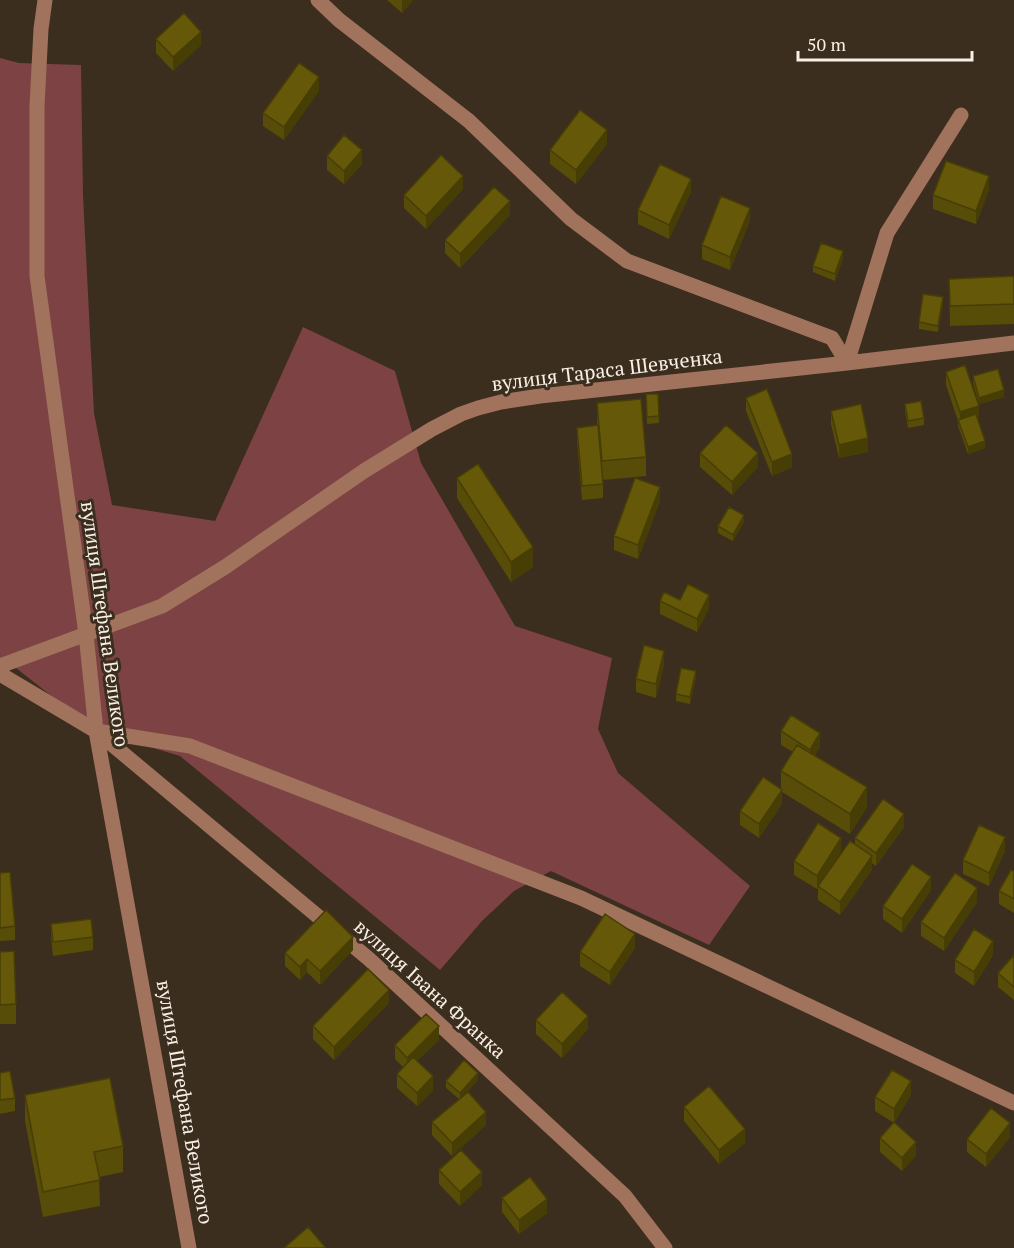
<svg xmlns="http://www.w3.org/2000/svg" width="1014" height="1248" viewBox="0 0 1014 1248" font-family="'PT Serif',serif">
	<rect width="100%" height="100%" fill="#3b2e1e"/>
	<path fill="#7d4243" d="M0,58L19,63L81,65L83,195L94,413L112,505L215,521L303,327L395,371L421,463L515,626L612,658L598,729L618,773L750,886L709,945L551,871L514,891L482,921L440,970L180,756L96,731L16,668L0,671Z"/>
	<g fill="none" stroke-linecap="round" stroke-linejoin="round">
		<path stroke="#a1725c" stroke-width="15" d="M45,0L41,29L37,106V276L86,634L96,731L189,1248
			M318,0L339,20L469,121L571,219L627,261L832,338L847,363
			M847,363L887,233L961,115
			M0,666L162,606L225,567L364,471L432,429L461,414L478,408L501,402L540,396L847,363L1014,343
			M0,674L96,731L190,746L581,898L1014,1103
			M96,731L369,959L625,1196L665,1248"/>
	</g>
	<path fill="#574c08" d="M387,0H413L402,13Z
		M156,39L201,45L173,71L156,53Z
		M319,91L284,140L263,126V113Z
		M607,144L576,184L550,164V150Z
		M327,156L362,164L344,184L327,170Z
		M463,189L426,229L404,208V195Z
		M989,190L976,224L933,209V195Z
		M691,192L669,239L638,224V210Z
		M510,215L460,268L445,253V240Z
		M750,221L730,270L702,259V245Z
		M843,258L835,281L813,272V266Z
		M1014,276V324L950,326L949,279Z
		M943,304L938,332L919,329V322Z
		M946,372L979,419L978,420L985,448L968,454L958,426V421L946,385Z
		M973,376L1004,397L979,404L973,383Z
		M646,394H658L659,423L647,424Z
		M746,398L792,467L772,476L746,411Z
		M597,403L646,457V476L603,480V498L582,500L577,441V428L597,426Z
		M905,404L924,418V425L908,428L905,411Z
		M831,411L868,452L839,458L831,424Z
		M700,453L758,467L732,495L700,467Z
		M457,478L533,567L511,582L457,498Z
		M660,501L638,559L614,550V536Z
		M744,522L733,541L718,533V526Z
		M680,600L709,608L697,632L660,614V601Z
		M664,664L656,698L636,692V679Z
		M696,677L690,704L676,701V694Z
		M781,731L820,747L815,755L867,807L850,834L782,792V804L759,838L740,825V811L781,789V771L793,752L781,745Z
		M904,827L876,866L872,863V870L840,915L818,900V888L817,889L794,875V861L841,851L829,870L855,845V838Z
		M1005,851L989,886L963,874V860Z
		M1014,871V913L999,904V891Z
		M0,873L15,926V940L0,941Z
		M931,890L902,933L883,919V906Z
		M977,902L944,951L921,936V922Z
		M51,924L93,937V950L53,956L51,937Z
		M635,948L610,985L580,966V952Z
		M353,950L320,985L307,972L300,980L285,966V953Z
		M0,952L16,1004V1024H0Z
		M993,955L974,986L955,973V960Z
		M1014,955V1000L998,987V973Z
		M389,1003L334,1060L313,1039V1026Z
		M536,1020L588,1029L562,1058L536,1034Z
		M439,1040L417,1061L433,1090L417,1106L397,1088V1074L403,1067L395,1059V1045Z
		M0,1073L15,1098V1111L0,1114Z
		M478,1080L466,1093L486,1125L452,1156L432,1135V1122L459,1099L446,1088V1081Z
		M25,1095L123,1146V1172L99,1177L100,1206L43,1217L25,1121Z
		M911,1095L894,1123L875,1111V1097Z
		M684,1107L745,1143L719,1164L684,1121Z
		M1010,1137L986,1167L967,1152V1139Z
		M880,1138L916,1156L902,1171L880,1152Z
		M439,1170L482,1185L460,1206L439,1184Z
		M502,1198L547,1213L519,1234L502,1212Z"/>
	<path fill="#473e06" d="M402,0H413L402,13Z
		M201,32V45L173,71V57Z
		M319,77V91L284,140V127Z
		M607,130V144L576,184V170Z
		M362,150V164L344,184V171Z
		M463,176V189L426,229V216Z
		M989,176V190L976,224V211Z
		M691,179V192L669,239V225Z
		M510,201V215L460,268V254Z
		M750,208V221L730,270V257Z
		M843,251V258L835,281V274Z
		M943,297V304L938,332V326Z
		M1004,390V397L979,404V398Z
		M979,406V419L960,426V412Z
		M868,438V452L839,458V445Z
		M985,441V448L968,454V447Z
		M758,453V467L732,495V482Z
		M792,454V467L772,476V462Z
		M660,487V501L638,559V545Z
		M744,515V522L733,541V535Z
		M533,547V567L511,582V562Z
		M709,595V608L697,632V619Z
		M664,651V664L656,698V684Z
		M696,671V677L690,704V697Z
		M820,733V747L810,763V750Z
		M867,787V807L850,834V814Z
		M782,790V804L759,838V824Z
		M904,814V827L876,866V853Z
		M1005,837V851L989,886V873Z
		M841,838V851L817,889V876Z
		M872,856V870L840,915V902Z
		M931,877V890L902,933V919Z
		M977,888V902L944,951V938Z
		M635,934V948L610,985V972Z
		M353,937V950L320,985V971Z
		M993,941V955L974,986V972Z
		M307,959V972L300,980V967Z
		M389,990V1003L334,1060V1047Z
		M588,1016V1029L562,1058V1044Z
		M439,1026V1040L407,1071V1058Z
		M478,1073V1080L460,1100V1093Z
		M433,1076V1090L417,1106V1093Z
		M911,1081V1095L894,1123V1109Z
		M486,1112V1125L452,1156V1143Z
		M1010,1123V1137L986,1167V1154Z
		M745,1129V1143L719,1164V1150Z
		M916,1142V1156L902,1171V1158Z
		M482,1172V1185L460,1206V1192Z
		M547,1199V1213L519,1234V1220Z"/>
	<path fill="#655809" stroke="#473e06" stroke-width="1.5" d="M184,13L201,32L173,57L156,39Z
		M299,63L319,77L284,127L263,113Z
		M580,110L607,130L576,170L550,150Z
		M344,135L362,150L344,171L327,156Z
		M441,155L463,176L426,216L404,195Z
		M946,161L989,176L976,211L933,195Z
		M660,164L691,179L669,225L638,210Z
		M494,187L510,201L460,254L445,240Z
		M721,196L750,208L730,257L702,245Z
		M821,243L843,251L835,274L813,266Z
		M1014,276V304L950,306L949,279Z
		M923,294L943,297L938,326L919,322Z
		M965,365L979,406L960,412L946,372Z
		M998,369L1004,390L979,398L973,376Z
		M767,389L792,454L772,462L746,398Z
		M646,394H658L659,416L647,417Z
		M641,399L646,457L602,461L597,403Z
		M921,401L924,418L908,421L905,404Z
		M861,404L868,438L839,445L831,411Z
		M976,414L985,441L968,447L958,420Z
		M598,425L603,484L582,486L577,428Z
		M726,425L758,453L732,482L700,453Z
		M478,464L533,547L511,562L457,478Z
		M635,478L660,487L638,545L614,536Z
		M729,507L744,515L733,535L718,526Z
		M688,584L709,595L697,619L660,601L664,592L680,600Z
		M644,645L664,651L656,684L636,679Z
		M681,668L696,671L690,697L676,694Z
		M791,715L820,733L810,750L781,731Z
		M797,745L867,787L850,814L781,771Z
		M763,777L782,790L759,824L740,811Z
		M883,799L904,814L876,853L855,838Z
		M818,823L841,838L817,876L794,861Z
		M979,825L1005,837L989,873L963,860Z
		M850,841L872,856L840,902L818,886Z
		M912,864L931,877L902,919L883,906Z
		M1011,870L1014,871V899L999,891Z
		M10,872L15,926L0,928V873Z
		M955,873L977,888L944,938L921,922Z
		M326,910L353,937L320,971L307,959L300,967L285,953Z
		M605,914L635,934L610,972L580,952Z
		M91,919L93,937L53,942L51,924Z
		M974,929L993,941L974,972L955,960Z
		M14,951L16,1004L0,1005V952Z
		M1014,955V987L998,973Z
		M368,969L389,990L334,1047L313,1026Z
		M562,992L588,1016L562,1044L536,1020Z
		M426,1014L439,1026L407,1058L395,1045Z
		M413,1057L433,1076L417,1093L397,1074Z
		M464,1060L478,1073L460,1093L446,1081Z
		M892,1070L911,1081L894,1109L875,1097Z
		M10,1071L15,1098L0,1100V1073Z
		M110,1078L123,1146L94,1152L100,1180L43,1192L25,1095Z
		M709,1086L745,1129L719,1150L684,1107Z
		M468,1092L486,1112L452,1143L432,1122Z
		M991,1108L1010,1123L986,1154L967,1139Z
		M894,1122L916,1142L902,1158L880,1138Z
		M461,1150L482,1172L460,1192L439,1170Z
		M530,1177L547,1199L519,1220L502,1198Z
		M308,1227L326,1248H284Z"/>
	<g text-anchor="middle" stroke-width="6" stroke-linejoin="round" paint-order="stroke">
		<g font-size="20" fill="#f8efe5" stroke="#3b2e1e">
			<text transform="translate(607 370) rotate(-7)" y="7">вулиця Тараса Шевченка</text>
			<text transform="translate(105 624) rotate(82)" y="7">вулиця Штефана Великого</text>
			<text transform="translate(430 989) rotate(42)" y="7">вулиця Івана Франка</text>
			<text transform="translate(185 1102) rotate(80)" y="7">вулиця Штефана Великого</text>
		</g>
	</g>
	<path d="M798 51v9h174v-9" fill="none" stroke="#f8efe5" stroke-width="3"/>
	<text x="807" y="51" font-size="18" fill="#f8efe5" stroke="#3b2e1e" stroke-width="4.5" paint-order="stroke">50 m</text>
</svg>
